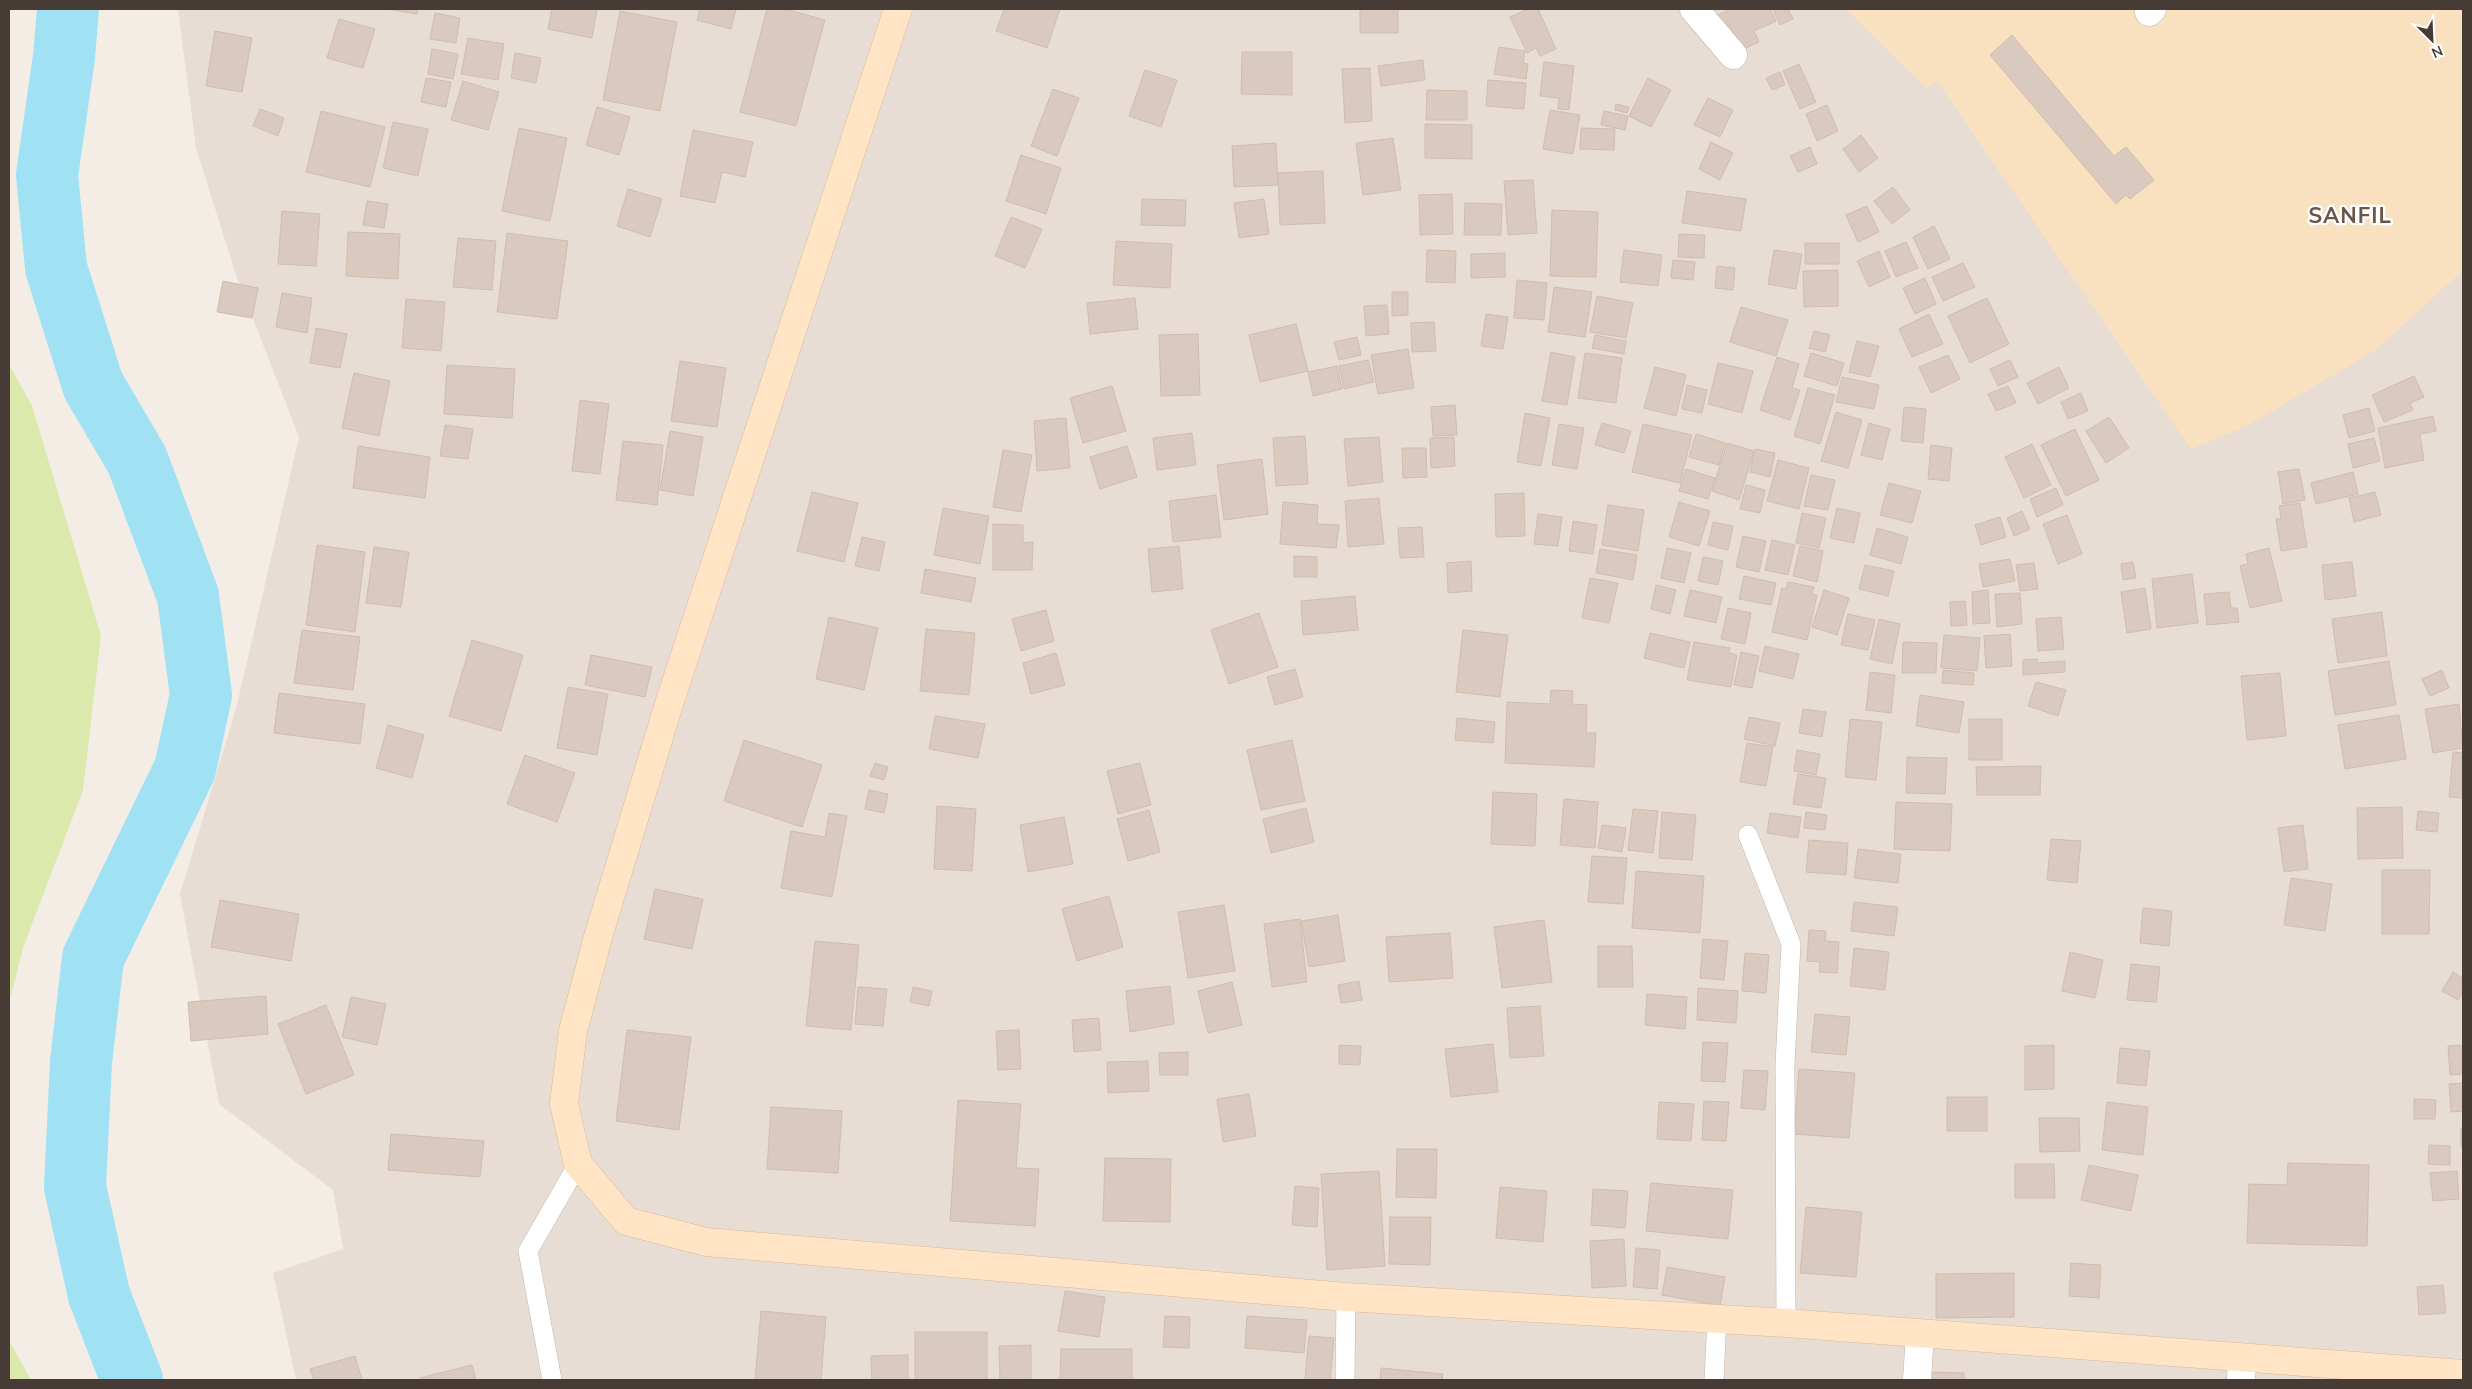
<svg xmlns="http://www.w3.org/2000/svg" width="2472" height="1389" viewBox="0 0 2472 1389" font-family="'Nunito Sans',sans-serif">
	<rect width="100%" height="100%" fill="#f4ede6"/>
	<path fill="#e8ddd4" d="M178,9H2463V1380H296L273,1273L343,1249L333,1190L219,1104L180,894L236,709L299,437L237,278L196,148Z"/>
	<path fill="#dbe9ad" d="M9,364L32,406L101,636L83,790L23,948L9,1003Z
		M9,1340L31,1380H9Z"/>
	<path fill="#f9e1c0" d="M1846,9H2463V270L2377,349L2249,425L2191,449L1937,81L1926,88Z"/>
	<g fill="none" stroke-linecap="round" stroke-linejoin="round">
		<path stroke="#a0e2f3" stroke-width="62" d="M68,9L64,57L47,175L56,268L93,385L137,460L188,596L201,695L185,769L93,958L81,1062L75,1187L99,1295L132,1380"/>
	</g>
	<path fill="#d9c9be" stroke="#d1bcae" d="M387,9H418L417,14Z
		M552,9H597L592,38L548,29Z
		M700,9H736L731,29L697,20Z
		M767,9H785L825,20L796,126L740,112Z
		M1004,9H1060L1047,48L996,31Z
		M1360,9H1398V33H1360Z
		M1528,9H1538L1556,49L1540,56L1536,48L1527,53L1510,17Z
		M1731,9H1770L1776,21L1754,31L1759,42L1741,50L1730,26L1721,30L1715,16Z
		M1773,9H1788L1793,19L1780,25Z
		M620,11L677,22L660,111L603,100Z
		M435,13L460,18L456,43L430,39Z
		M339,19L375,29L363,68L327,58Z
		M215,31L252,38L242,92L206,86Z
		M2012,35L2114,156L2126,147L2154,180L2130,199L2126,195L2116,204L1990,55Z
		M468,38L504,44L498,80L461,74Z
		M1499,47L1525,51L1523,63L1528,64L1526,79L1494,74Z
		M432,49L458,54L453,79L428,74Z
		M1242,52H1292V95L1241,94Z
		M515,53L541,58L536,83L511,78Z
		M1423,60L1425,80L1381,86L1378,66Z
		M1544,62L1574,66L1569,110L1558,109L1559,98L1540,96Z
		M1799,64L1816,102L1800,109L1783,71Z
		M1370,68L1372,121L1345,123L1342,69Z
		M1145,70L1177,80L1161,127L1129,116Z
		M1780,72L1785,85L1772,90L1766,78Z
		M426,78L451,82L446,107L421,102Z
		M1648,78L1671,90L1651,127L1629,116Z
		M1488,80L1526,83L1524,109L1486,106Z
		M463,81L499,92L488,130L451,120Z
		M1053,89L1079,98L1057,156L1031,146Z
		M1427,90L1467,91V120H1426Z
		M1708,98L1733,110L1720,137L1694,125Z
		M1616,104L1629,107L1627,113L1615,110Z
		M1827,105L1838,131L1817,141L1806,114Z
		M597,107L630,117L619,155L586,145Z
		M260,109L284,118L278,136L253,126Z
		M1550,110L1580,115L1573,154L1543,149Z
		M321,111L385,127L370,187L306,172Z
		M1604,111L1628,116L1625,130L1601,125Z
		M393,122L428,129L418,176L383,168Z
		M1425,124L1472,125V159L1425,158Z
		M519,128L567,138L550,221L502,211Z
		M1581,128L1615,129L1614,150L1580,149Z
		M693,130L753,142L745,177L722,172L715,203L680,196Z
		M1861,135L1878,158L1859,172L1843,149Z
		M1393,138L1401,190L1363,195L1356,143Z
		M1711,142L1733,153L1720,180L1699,169Z
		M1276,143L1278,185L1234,187L1232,146Z
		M1810,147L1817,164L1798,172L1790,156Z
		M1021,155L1061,168L1046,214L1006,201Z
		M1323,171L1325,223L1280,225L1278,173Z
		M1533,180L1537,233L1508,235L1504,181Z
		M1893,187L1910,210L1892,224L1874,201Z
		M628,189L662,199L650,237L617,226Z
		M1687,191L1746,199L1741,231L1682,223Z
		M1452,194L1453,234L1420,235L1419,195Z
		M1142,199L1186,200L1185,226L1141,225Z
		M1264,199L1269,234L1239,238L1234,203Z
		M367,201L388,204L384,228L363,225Z
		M1465,203L1502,204L1501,235H1464Z
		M1867,206L1879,232L1858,242L1846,215Z
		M1552,210L1598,212L1596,277L1550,276Z
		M282,211L320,214L316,266L278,264Z
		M1011,217L1042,229L1025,268L995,256Z
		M1934,226L1950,259L1928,269L1913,237Z
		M348,232L400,234L398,279L346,276Z
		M507,233L568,241L557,319L497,312Z
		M1679,234L1705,235L1704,258L1678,257Z
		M458,238L496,241L492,290L453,287Z
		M1116,241L1172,244L1170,288L1113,285Z
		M1906,242L1918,268L1896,277L1885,251Z
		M1805,243H1839V264H1805Z
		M1427,250L1456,251L1455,283L1426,282Z
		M1624,250L1662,255L1658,286L1620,282Z
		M1774,250L1802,254L1796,289L1768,284Z
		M1879,251L1890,277L1869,287L1857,261Z
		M1505,253V277L1471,278V254Z
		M1673,260L1695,262L1693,280L1671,278Z
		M1963,263L1975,287L1943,301L1932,277Z
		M1717,266L1735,268L1733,290L1715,288Z
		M1838,270V306L1804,307L1803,271Z
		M1925,278L1936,304L1915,314L1903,288Z
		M1517,280L1547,283L1544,320L1514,318Z
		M223,281L258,288L252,318L217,312Z
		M1554,287L1592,292L1585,337L1548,332Z
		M1392,292H1408V315L1392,316Z
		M282,293L312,298L307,333L276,327Z
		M1597,296L1633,303L1626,338L1590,332Z
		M1135,298L1138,329L1090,334L1087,303Z
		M1987,298L2009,344L1970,363L1948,316Z
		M406,299L445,302L441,351L402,348Z
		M1387,305L1389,334L1366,336L1364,306Z
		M1741,307L1788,320L1776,356L1730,342Z
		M1486,314L1508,317L1503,349L1481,346Z
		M1929,314L1943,344L1912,357L1899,329Z
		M1434,322L1436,351L1412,352L1411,323Z
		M1296,324L1308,371L1260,382L1249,335Z
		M316,328L347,334L340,368L310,363Z
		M1814,331L1830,335L1825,352L1809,348Z
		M1198,334L1200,395L1161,396L1159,335Z
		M1595,335L1626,341L1624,354L1592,348Z
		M1357,337L1361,355L1339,360L1334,342Z
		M1857,341L1879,346L1870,377L1849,372Z
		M1408,349L1414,388L1378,394L1371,355Z
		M1551,352L1575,357L1567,405L1542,401Z
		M1585,353L1622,358L1616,403L1578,398Z
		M1811,353L1844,363L1837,386L1804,376Z
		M1948,355L1960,379L1931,393L1919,367Z
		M1777,357L1799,364L1792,388L1800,390L1790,420L1760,410Z
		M1368,360L1374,382L1344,389L1339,366Z
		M2010,360L2018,377L1998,386L1990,369Z
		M680,361L726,368L717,427L671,421Z
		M1718,363L1753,371L1742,413L1708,404Z
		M447,365L515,369L512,418L444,414Z
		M1337,366L1342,389L1313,396L1308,372Z
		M1655,367L1686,375L1676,416L1644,408Z
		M2059,367L2069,388L2038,404L2027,383Z
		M354,373L390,381L379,436L342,428Z
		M2414,376L2424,397L2410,403L2413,410L2384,422L2372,395Z
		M1842,377L1879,385L1874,409L1836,402Z
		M1687,385L1707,390L1702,413L1682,409Z
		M1112,386L1126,431L1083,443L1070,398Z
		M2008,386L2016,403L1996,411L1988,394Z
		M1808,388L1835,395L1820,444L1794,436Z
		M2081,393L2088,411L2068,419L2061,402Z
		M580,400L609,404L600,474L572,471Z
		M1455,405L1457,435L1433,436L1431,407Z
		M1904,407L1926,409L1923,443L1901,441Z
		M2369,408L2375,431L2349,438L2343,415Z
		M1836,412L1862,420L1848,468L1821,461Z
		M1525,413L1550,418L1541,466L1517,462Z
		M2433,416L2436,431L2420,434L2424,460L2385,468L2378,428Z
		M2109,417L2129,448L2106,463L2086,431Z
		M1066,418L1070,468L1037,471L1034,421Z
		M1602,423L1631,431L1624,453L1595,445Z
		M1869,423L1890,429L1882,460L1861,455Z
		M1559,424L1584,428L1577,469L1552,465Z
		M1643,424L1692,435L1680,483L1632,472Z
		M445,425L473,429L468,459L440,456Z
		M2075,429L2099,480L2066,496L2041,445Z
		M670,431L703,437L693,496L660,490Z
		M1192,433L1196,465L1157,470L1153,438Z
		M1696,434L1725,443L1719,465L1689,457Z
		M1305,436L1308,484L1276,486L1273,438Z
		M1379,437L1383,482L1348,486L1344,439Z
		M1454,437L1455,466L1431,468L1430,438Z
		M2374,438L2380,461L2353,468L2348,444Z
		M623,441L663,445L657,505L616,500Z
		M1727,443L1754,451L1739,500L1712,491Z
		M2032,444L2051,485L2024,498L2005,457Z
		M1931,445L1952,448L1949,481L1928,479Z
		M358,446L430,457L425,498L353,488Z
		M1127,446L1137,477L1100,489L1090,457Z
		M1402,448H1426L1427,477L1403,478Z
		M1755,449L1775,453L1770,477L1750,472Z
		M1003,450L1032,455L1021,512L993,507Z
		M1262,459L1268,514L1224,520L1217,465Z
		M1778,460L1809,468L1799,509L1767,501Z
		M1686,469L1715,478L1708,499L1679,491Z
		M2299,469L2305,500L2283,504L2278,472Z
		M2353,472L2358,494L2316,504L2311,483Z
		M1811,475L1835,480L1828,510L1804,506Z
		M1889,483L1921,491L1912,523L1880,515Z
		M1746,485L1765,490L1760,513L1740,509Z
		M2056,488L2063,505L2037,517L2030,499Z
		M812,492L858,503L844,562L797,551Z
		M2375,492L2381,515L2354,522L2349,498Z
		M1524,493L1525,536L1496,537L1495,494Z
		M1216,495L1221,537L1173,542L1169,501Z
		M1379,498L1384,544L1348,547L1345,501Z
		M1283,502L1318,505L1317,524L1339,525L1336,548L1280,544Z
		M1679,502L1710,511L1699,546L1669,537Z
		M2300,503L2307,547L2281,551L2276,519H2281L2279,506Z
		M1608,505L1644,510L1638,551L1602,545Z
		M943,508L989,516L980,564L934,555Z
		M1837,508L1860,513L1854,543L1830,538Z
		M2022,511L2030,529L2014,536L2007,518Z
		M1802,513L1826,518L1819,548L1796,543Z
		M1538,514L1562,517L1558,546L1534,544Z
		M2067,515L2082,554L2058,564L2043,524Z
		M2000,517L2006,537L1981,545L1975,525Z
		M1573,521L1597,525L1593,554L1569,551Z
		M1713,522L1733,526L1728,550L1708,545Z
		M993,524L1023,525V543L1033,542L1032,570H993Z
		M1422,527L1424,557L1400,558L1398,528Z
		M1877,528L1908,537L1901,564L1870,555Z
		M1743,536L1766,541L1759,572L1736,567Z
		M862,537L885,542L879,571L855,566Z
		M1772,540L1795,545L1788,575L1765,570Z
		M317,545L365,552L355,632L306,625Z
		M1179,546L1183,589L1152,592L1148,549Z
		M1800,546L1823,551L1817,582L1793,576Z
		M374,547L409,552L401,607L366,603Z
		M1667,548L1691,553L1684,583L1661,578Z
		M2269,548L2282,601L2250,608L2240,566L2248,564L2246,554Z
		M1600,549L1637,555L1633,580L1596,573Z
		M1294,556L1317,557V577H1294Z
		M1703,557L1723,561L1718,585L1698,581Z
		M2010,559L2015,581L1983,587L1979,564Z
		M1471,561L1472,591L1448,593L1447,563Z
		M2133,562L2136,578L2123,580L2121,564Z
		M2352,562L2356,596L2325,600L2322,565Z
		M2034,563L2038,589L2020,591L2016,565Z
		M1865,565L1894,571L1888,596L1859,589Z
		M925,569L976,578L971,602L921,593Z
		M2192,574L2198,623L2157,628L2152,579Z
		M1744,576L1776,583L1771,605L1739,599Z
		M1590,578L1618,583L1609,623L1582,618Z
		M1788,582L1814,587L1812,594L1817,595L1807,640L1772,632L1782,588L1786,589Z
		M1656,585L1676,590L1670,614L1651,609Z
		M2145,588L2151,629L2127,633L2121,592Z
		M1690,590L1722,597L1716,623L1684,616Z
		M1824,590L1849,598L1837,635L1812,627Z
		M1988,590L1990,623L1973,624L1972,592Z
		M2229,592L2231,608H2237L2239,622L2207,625L2204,594Z
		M2020,593L2022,624L1997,627L1995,594Z
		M1355,596L1358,630L1303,635L1301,601Z
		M1965,601L1967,625L1951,626L1950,602Z
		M1728,608L1751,613L1745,644L1721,639Z
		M1046,610L1054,641L1021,651L1012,619Z
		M2382,612L2387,656L2338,663L2332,619Z
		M1259,613L1278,667L1229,684L1211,630Z
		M1848,614L1875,620L1868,650L1841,645Z
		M829,617L878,628L864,690L816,679Z
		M2061,617L2064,649L2038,651L2036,619Z
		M1879,619L1900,624L1892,664L1870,659Z
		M926,629L975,633L969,695L920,691Z
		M302,630L360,637L353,690L294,683Z
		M1463,630L1508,635L1500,697L1456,692Z
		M1650,633L1690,642L1684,668L1644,658Z
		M2010,634L2012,666L1986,668L1984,636Z
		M1944,635L1980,638L1977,671L1941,668Z
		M472,640L523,655L501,731L449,716Z
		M1694,642L1730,648L1729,653L1737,655L1731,687L1687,680Z
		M1903,642L1937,643L1936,673H1902Z
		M1765,646L1799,654L1793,679L1759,671Z
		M1741,652L1759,656L1752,688L1734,685Z
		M1056,653L1065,685L1031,694L1023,663Z
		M591,655L652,667L645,697L585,685Z
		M2037,659L2038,663L2065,661V672L2023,675V660Z
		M2389,661L2396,705L2335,715L2328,671Z
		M1295,669L1303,697L1275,705L1267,677Z
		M1943,670L1974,673L1973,685L1942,683Z
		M2442,670L2449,688L2430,696L2422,679Z
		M1870,672L1895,675L1891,713L1866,710Z
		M2280,673L2286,736L2247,740L2241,676Z
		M2036,682L2066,690L2058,716L2028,706Z
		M568,687L608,694L597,755L557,748Z
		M1551,690L1573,691L1572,704L1587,705L1586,733H1596L1594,767L1505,763L1507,702L1550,704Z
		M279,693L365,704L360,744L274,733Z
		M1920,695L1964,702L1959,733L1916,726Z
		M2459,704L2463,748L2433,753L2425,709Z
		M1803,709L1826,712L1822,737L1799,733Z
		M2399,715L2406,759L2345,769L2338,725Z
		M935,716L985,724L978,758L929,749Z
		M1749,717L1780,723L1775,746L1744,739Z
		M1457,718L1495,722L1493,743L1455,740Z
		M1850,719L1882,722L1876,780L1845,777Z
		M1969,719H2002V760H1969Z
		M388,725L424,735L412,778L376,768Z
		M744,740L822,765L802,827L724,801Z
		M1292,740L1305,801L1261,810L1247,750Z
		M1747,743L1773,747L1766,786L1740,782Z
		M1797,750L1820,754L1816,775L1794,771Z
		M2453,752L2463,753V798L2449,797Z
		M525,755L575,773L557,822L507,804Z
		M1907,757L1947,758L1945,794L1906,793Z
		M875,763L888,767L884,780L870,776Z
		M1140,763L1151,805L1118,814L1107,771Z
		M2041,766L2040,795H1977L1976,767Z
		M1798,774L1826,778L1821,808L1793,804Z
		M869,790L888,794L884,813L865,809Z
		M1493,792L1537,794L1535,846L1491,844Z
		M1564,799L1598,802L1595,848L1560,845Z
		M1896,802L1952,804L1950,851L1894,849Z
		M937,806L976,809L972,871L934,869Z
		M2402,807L2403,858L2358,859L2357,808Z
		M1306,808L1314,842L1271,853L1263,819Z
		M1633,809L1658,811L1653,853L1628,850Z
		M1149,810L1160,852L1128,861L1117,819Z
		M2418,811L2439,813L2437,832L2416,830Z
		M1662,812L1696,815L1692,860L1659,858Z
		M1806,812L1827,815L1825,830L1804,828Z
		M829,813L847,816L832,897L781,888L791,831L825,837Z
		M1770,813L1801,817L1798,838L1767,833Z
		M1064,817L1073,864L1028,872L1020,825Z
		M1602,825L1626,828L1622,852L1598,848Z
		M2303,825L2308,869L2284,872L2278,828Z
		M2051,839L2081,841L2077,883L2047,880Z
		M1809,840L1848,843L1846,875L1806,872Z
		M1858,849L1901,854L1898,883L1854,878Z
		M1592,856L1627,858L1623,904L1588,902Z
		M2382,870H2430L2429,934H2382Z
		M1636,871L1704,876L1700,933L1632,928Z
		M2291,878L2332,884L2325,931L2284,925Z
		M655,889L703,899L692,949L644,939Z
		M1109,896L1123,947L1077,961L1062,909Z
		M220,900L299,914L291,961L211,947Z
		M1854,902L1898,907L1894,936L1851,931Z
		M1224,905L1235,971L1188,978L1178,912Z
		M2143,908L2172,911L2169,946L2140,943Z
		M1338,915L1345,961L1309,967L1301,921Z
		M1300,919L1307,982L1272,987L1264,924Z
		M1544,920L1552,982L1502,988L1494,927Z
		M1809,930L1826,931L1825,941L1839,942L1837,973L1819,972L1820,962L1807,961Z
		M1450,933L1453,978L1389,982L1386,937Z
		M1703,939L1728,941L1724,980L1700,978Z
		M815,941L859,945L851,1030L806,1026Z
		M1598,946H1632L1633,987H1598Z
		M1854,948L1889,952L1885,990L1850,986Z
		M2070,952L2103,960L2095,998L2062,991Z
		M1745,953L1769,955L1766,993L1742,991Z
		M2131,964L2160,967L2156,1002L2127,1000Z
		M2453,972L2463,978V992L2458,1000L2442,991Z
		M1359,981L1362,1000L1341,1003L1338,985Z
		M1232,982L1242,1025L1208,1033L1198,991Z
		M1170,986L1174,1024L1130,1032L1126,991Z
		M858,987L887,989L883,1026L855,1024Z
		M913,987L932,991L929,1006L910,1002Z
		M1698,988L1738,991L1736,1023L1697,1020Z
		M1647,994L1687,997L1685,1029L1645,1025Z
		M266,996L268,1034L191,1041L188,1002Z
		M351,997L386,1004L377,1045L342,1037Z
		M326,1005L354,1075L306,1094L278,1024Z
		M1540,1006L1544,1056L1510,1058L1507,1008Z
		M1815,1014L1850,1017L1846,1055L1811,1052Z
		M1099,1018L1101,1050L1074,1052L1072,1020Z
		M627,1030L691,1037L679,1130L616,1121Z
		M1019,1030L1021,1069L998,1070L996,1031Z
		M1703,1042L1728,1043L1725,1082L1701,1081Z
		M1493,1044L1498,1092L1451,1097L1445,1049Z
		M1339,1045L1361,1046L1360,1065L1339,1064Z
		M2054,1045V1089L2025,1090V1046Z
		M2463,1045V1074L2450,1075L2448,1046Z
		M2120,1048L2150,1051L2146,1086L2117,1083Z
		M1188,1052V1075H1160L1159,1053Z
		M1148,1061L1149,1091L1108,1093L1107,1062Z
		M1799,1069L1855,1073L1849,1138L1794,1134Z
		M1744,1070L1768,1071L1765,1110L1741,1108Z
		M2463,1083V1111L2451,1112L2449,1084Z
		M1249,1094L1256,1136L1223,1142L1217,1099Z
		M1947,1097H1987V1131H1947Z
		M2414,1099L2436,1100L2435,1119H2414Z
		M958,1100L1021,1104L1016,1168L1039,1169L1035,1226L950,1221Z
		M1704,1101L1729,1102L1726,1141L1702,1140Z
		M1659,1102L1694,1104L1691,1141L1657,1139Z
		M2107,1102L2148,1107L2143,1155L2102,1150Z
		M771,1107L842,1111L838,1173L767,1169Z
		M2039,1118H2079L2080,1151L2040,1152Z
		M2461,1128H2463V1147H2461Z
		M391,1134L484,1141L480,1177L388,1170Z
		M2429,1145L2450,1146V1165L2428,1164Z
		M1397,1149H1437L1436,1198L1396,1197Z
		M1105,1158L1171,1159L1170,1222L1103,1221Z
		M2288,1163L2369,1165L2367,1246L2247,1243L2249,1184L2287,1185Z
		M2015,1164H2054L2055,1198H2015Z
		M2089,1165L2138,1175L2131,1211L2081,1200Z
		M1379,1171L1385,1266L1327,1270L1321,1174Z
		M2457,1171L2459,1199L2433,1201L2430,1173Z
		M1651,1183L1733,1190L1728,1239L1646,1231Z
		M1295,1186L1319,1188L1317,1227L1292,1225Z
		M1500,1187L1547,1191L1543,1242L1496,1238Z
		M1593,1189L1628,1191L1625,1228L1591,1225Z
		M1806,1207L1862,1212L1856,1277L1800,1273Z
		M1390,1217H1431L1430,1265L1389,1264Z
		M1624,1239L1626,1286L1592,1288L1590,1241Z
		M1636,1248L1660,1250L1657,1289L1633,1287Z
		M2071,1263L2101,1265L2099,1298L2069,1296Z
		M1667,1267L1725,1277L1720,1306L1662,1295Z
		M2014,1273V1317L1936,1318V1274Z
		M2443,1285L2446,1313L2419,1315L2417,1287Z
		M1065,1291L1105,1297L1099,1337L1058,1331Z
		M761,1311L826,1317L821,1380H755Z
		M1165,1316L1190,1317L1189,1348L1163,1347Z
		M1247,1316L1307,1320L1304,1353L1245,1348Z
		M915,1332H987V1380H915Z
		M1309,1336L1334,1338L1330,1380H1305Z
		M1031,1345V1380H1000L999,1346Z
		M1061,1349H1132V1380H1060Z
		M908,1355V1380H872L871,1356Z
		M355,1356L362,1380H314L310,1369Z
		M472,1365L476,1380H421L420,1378Z
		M1381,1368L1443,1374L1442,1380H1380Z
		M1928,1372L1964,1373V1380H1927Z"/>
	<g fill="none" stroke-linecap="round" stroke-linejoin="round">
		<g stroke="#c2b5ab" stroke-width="20">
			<path id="lane" d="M1748,835L1791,944L1785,1064L1786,1323
				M552,1380L528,1251L578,1164
				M1345,1380L1346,1297
				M1714,1380L1717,1318"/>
		</g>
		<g stroke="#c2b5ab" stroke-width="29">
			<path id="street" d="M1694,9L1733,55
				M2149,12L2152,9
				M1917,1380L1920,1334
				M2241,1380L2242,1358"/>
		</g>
		<g stroke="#d8b996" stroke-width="29">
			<path id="secondary" d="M898,9L669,704L598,937L573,1031L564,1104L578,1164L626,1221L706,1242L1346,1297L1786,1323L2463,1374"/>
		</g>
		<use href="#lane" stroke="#fff" stroke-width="19"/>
		<use href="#street" stroke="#fff" stroke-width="28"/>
		<use href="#secondary" stroke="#ffe5c5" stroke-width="28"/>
	</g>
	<g text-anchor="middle" stroke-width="4.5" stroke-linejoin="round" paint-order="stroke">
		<g font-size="22" font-weight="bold" letter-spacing="1" fill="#6a574c" stroke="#fff">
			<text x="2350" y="223">SANFIL</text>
		</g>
	</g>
	<rect width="2472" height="1389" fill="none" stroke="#473c35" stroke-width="20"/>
	<g transform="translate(2432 40) rotate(156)" stroke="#ffffff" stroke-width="4" paint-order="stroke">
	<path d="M0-4L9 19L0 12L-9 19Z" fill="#473c35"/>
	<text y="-8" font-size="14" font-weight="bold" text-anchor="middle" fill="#473c35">N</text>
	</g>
</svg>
